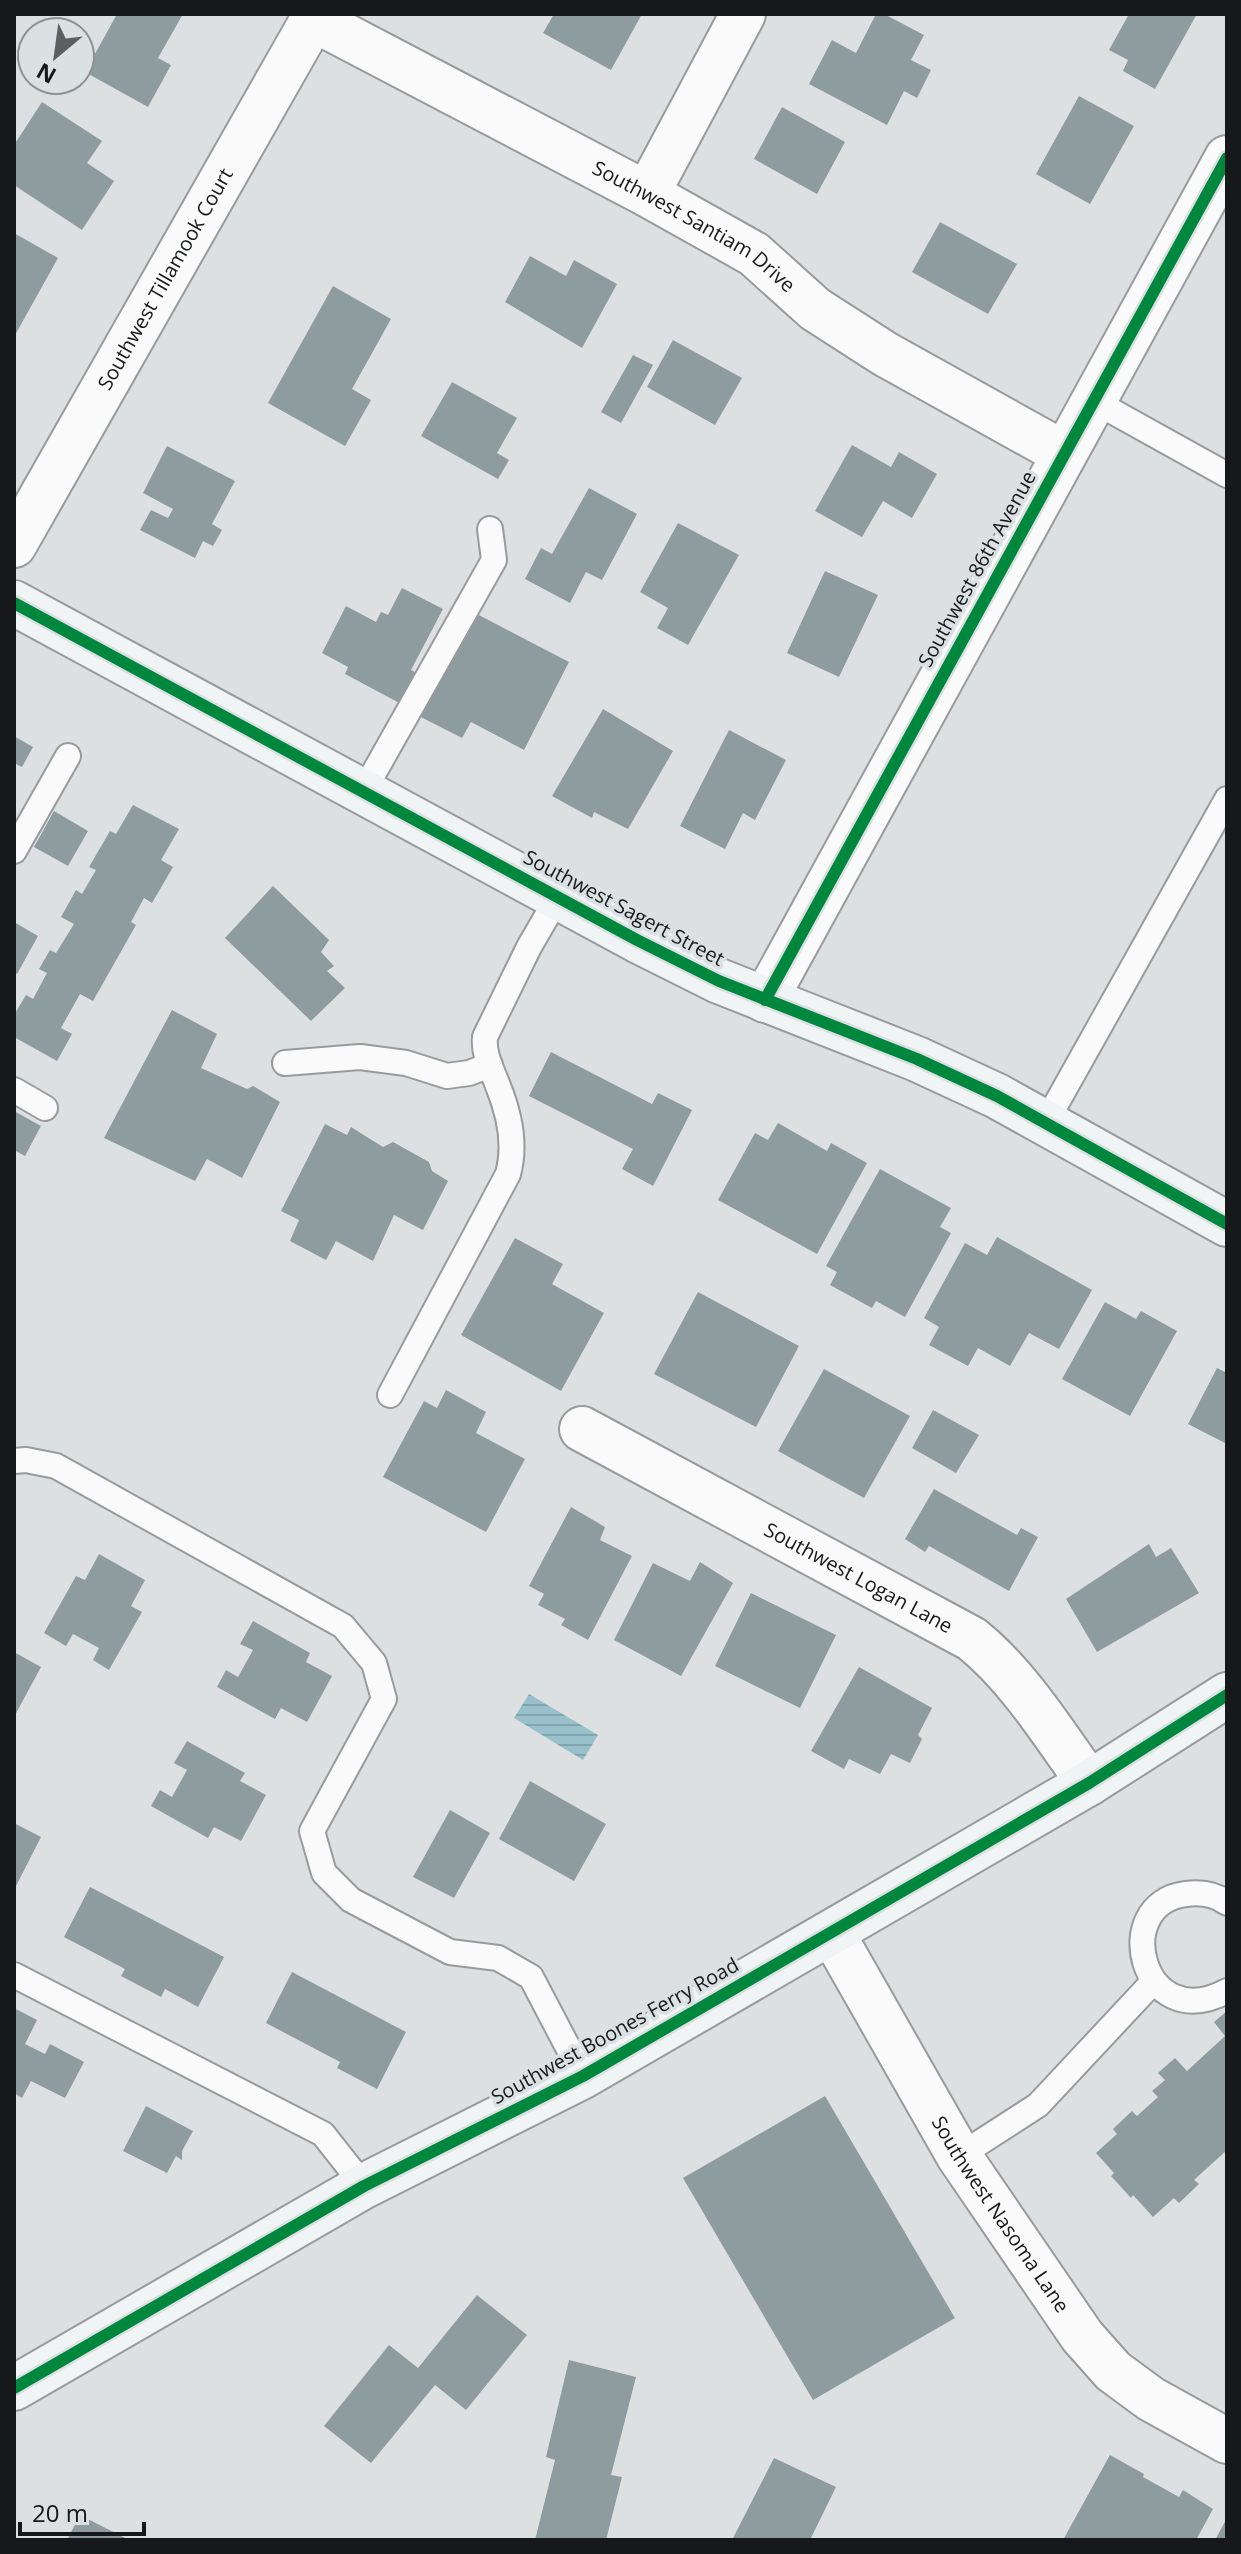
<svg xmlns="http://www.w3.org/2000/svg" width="1241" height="2554" viewBox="0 0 1241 2554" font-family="'Open Sans',sans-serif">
	<defs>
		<pattern id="water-rules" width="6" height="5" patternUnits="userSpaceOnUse" patternTransform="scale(2)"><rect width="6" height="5" fill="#98c0cb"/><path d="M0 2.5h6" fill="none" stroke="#82a4ae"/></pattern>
	</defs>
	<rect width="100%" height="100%" fill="#dde0e1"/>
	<path fill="url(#water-rules)" d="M529,1694L598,1735L583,1760L514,1718Z"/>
	<path fill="#8f9c9f" d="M117,14H183L158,58L171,65L148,107L85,72Z
		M554,14H642L611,70L543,33Z
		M876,14H884L924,35L911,60L931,70L917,98L904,91L887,125L809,84L832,40L856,53Z
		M1129,14H1197L1155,89L1123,71L1128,60L1109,50Z
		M1079,96L1134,126L1090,204L1036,174Z
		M42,102L102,141L87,163L114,181L82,230L14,185V145Z
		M782,107L845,142L817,194L754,159Z
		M940,222L1017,264L988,314L912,272Z
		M14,233L58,258L14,337Z
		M530,256L566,276L574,260L617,284L582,348L505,302Z
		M333,286L391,319L352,389L371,400L345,446L268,403Z
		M673,340L742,378L715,425L647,387Z
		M633,355L653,365L621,423L601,412Z
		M452,382L517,418L497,453L509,460L498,479L421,436Z
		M852,445L891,467L899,452L937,474L912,518L883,501L862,537L815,511Z
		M167,446L235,481L212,524L222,530L213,546L203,541L195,558L140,530L151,510L168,518L173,509L143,493Z
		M589,488L637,514L602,580L586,572L570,603L525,579L541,548L552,554Z
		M678,523L739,555L688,645L657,628L668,608L640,592Z
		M825,571L878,595L839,677L787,653Z
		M402,588L443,609L411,670L421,675L405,706L345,674L348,667L322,653L346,606L376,622L381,612L388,615Z
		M469,610L569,662L524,750L471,722L462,738L415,714Z
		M603,709L673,751L628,829L594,812L592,818L552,796Z
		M729,730L786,760L755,820L743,813L725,849L680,826Z
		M14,736L33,747L22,767L14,763Z
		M133,805L179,829L161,860L173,867L152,903L144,898L131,922L136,925L93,1001L80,994L61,1028L72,1034L57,1061L14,1037V1015L26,995L33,999L47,973L39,969L50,950L56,953L74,924L61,917L76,890L82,894L96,870L89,867L110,831L116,834Z
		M54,811L88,831L68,866L34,847Z
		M273,886L329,940L321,952L334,966L327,971L345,988L311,1021L225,938Z
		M14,922L38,936L17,974L14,972Z
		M172,1010L217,1034L201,1068L247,1089L253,1086L280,1102L242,1178L207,1159L195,1181L104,1138Z
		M551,1052L652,1104L658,1093L692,1110L653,1186L622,1169L633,1149L529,1096Z
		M14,1111L41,1126L25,1156L14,1150Z
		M778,1123L827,1151L831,1143L867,1163L817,1254L718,1200L755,1133L768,1140Z
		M325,1124L347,1135L351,1127L383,1147L393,1142L429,1162L432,1171L448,1181L423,1230L394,1215L373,1261L336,1241L326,1260L290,1241L299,1220L281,1211Z
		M880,1169L951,1208L940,1227L951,1233L905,1317L876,1301L872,1308L830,1285L837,1272L826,1266Z
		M997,1237L1092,1290L1059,1349L1029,1333L1010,1366L978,1348L968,1366L929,1345L939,1327L924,1318L965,1243L987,1255Z
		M515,1238L563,1264L552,1284L604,1313L561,1391L461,1335Z
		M698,1292L799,1346L756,1427L654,1374Z
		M1105,1302L1136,1319L1141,1311L1177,1331L1130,1416L1062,1379Z
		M1217,1368L1227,1373V1444L1188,1424Z
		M824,1369L910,1416L864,1498L778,1451Z
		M446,1390L486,1412L476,1433L525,1459L486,1532L383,1477L424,1401L437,1408Z
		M933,1410L979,1435L956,1473L912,1448Z
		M934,1489L1017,1535L1021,1528L1038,1537L1009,1591L929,1546L925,1552L905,1539Z
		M571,1507L605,1527L600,1540L632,1556L588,1640L561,1625L565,1619L538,1605L544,1594L529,1586Z
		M1149,1544L1156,1557L1171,1548L1199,1593L1097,1652L1066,1599Z
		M99,1554L145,1580L131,1606L142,1612L109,1670L93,1660L99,1648L73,1634L66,1646L44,1633L76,1576L85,1580Z
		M700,1562L733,1583L681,1676L614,1640L653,1563L690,1581Z
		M751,1593L836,1635L800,1708L715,1666Z
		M253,1621L310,1653L306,1662L332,1676L307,1722L281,1708L275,1719L217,1687L226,1670L238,1677L253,1650L240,1644Z
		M14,1652L41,1667L14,1717Z
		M859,1667L932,1708L918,1735L922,1739L910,1763L891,1754L880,1774L849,1759L844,1769L811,1751Z
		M187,1741L245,1773L240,1781L266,1795L241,1841L214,1827L208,1838L151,1806L160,1790L172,1797L187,1770L174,1763Z
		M530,1781L606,1824L574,1881L499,1839Z
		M450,1810L490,1833L454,1898L413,1877Z
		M14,1823L41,1837L14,1890Z
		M90,1887L224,1957L198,2007L165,1989L161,1997L121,1976L125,1969L64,1937Z
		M292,1972L406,2032L377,2089L337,2068L340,2062L266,2023Z
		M14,2008L37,2020L25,2044L45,2054L50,2044L84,2062L65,2098L31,2081L22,2098L14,2093Z
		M1227,2011V2150L1194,2180L1199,2184L1179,2203L1174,2198L1153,2217L1133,2195L1131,2198L1111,2176L1114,2173L1096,2153L1117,2134L1113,2129L1132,2111L1137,2116L1158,2097L1152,2091L1165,2080L1158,2073L1175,2058L1187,2071L1225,2036L1214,2022Z
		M825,2096L955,2318L813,2400L683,2178Z
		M146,2106L193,2131L182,2151V2160L176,2156L167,2173L123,2151Z
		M477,2295L527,2335L466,2410L435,2385L371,2463L324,2426L389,2345L418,2368Z
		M569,2360L636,2377L611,2475L622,2477L606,2540H535L555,2460L546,2457Z
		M1110,2455L1144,2474L1143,2477L1179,2497L1183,2490L1213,2509L1196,2540H1063Z
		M774,2458L836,2487L810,2540L733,2538Z
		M80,2515L129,2540H67Z
		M1227,2518V2540H1215Z"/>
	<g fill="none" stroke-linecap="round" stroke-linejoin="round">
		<g stroke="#989a9b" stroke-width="28">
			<path id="service" d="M1092,400L1227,475
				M363,792L494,560L490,529
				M14,851L68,756
				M285,1063L360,1057L406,1063L447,1076L469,1073L490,1065
				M14,1090L45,1108
				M1046,1122L1227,799
				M390,1395L508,1174C516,1145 509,1113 498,1086C492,1070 483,1054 485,1037L529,947L558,897
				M14,1461L26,1460L56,1466L343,1626L374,1663L384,1699L312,1831L324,1873L351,1900L450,1952L498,1958L531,1977L583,2076
				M1227,1903C1215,1894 1201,1892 1186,1894C1109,1903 1141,2037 1227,1991
				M14,1975L323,2134L364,2186
				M959,2156L1038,2105L1153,1982"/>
		</g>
		<g stroke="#989a9b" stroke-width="48">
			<g id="minor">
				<path id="s1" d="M313,19L647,194L754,254L815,309L885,354L1063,453"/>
				<path d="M647,194L743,14"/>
				<path id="s2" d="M14,545L316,14"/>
				<path d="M765,1000L1227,158"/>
				<path id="s3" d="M582,1429L972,1639C1019,1677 1054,1734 1089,1783"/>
				<path id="s4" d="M832,1933L959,2156L1082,2336L1113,2371L1151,2399L1227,2441"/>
			</g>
		</g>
		<g stroke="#989a9b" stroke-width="48">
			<path id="secondary" d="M14,603L637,940L719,981L917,1059L997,1096L1227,1224
				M14,2388L364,2186L583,2076L1089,1783L1227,1695"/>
		</g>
		<use href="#service" stroke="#fafafa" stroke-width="24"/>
		<use href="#minor" stroke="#fafafa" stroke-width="44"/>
		<use href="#secondary" stroke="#f0f4f5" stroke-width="44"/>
		<g stroke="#dbe1e3" stroke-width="17">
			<path id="cycleway" d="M14,603L637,940L719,981L917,1059L997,1096L1227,1224
				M765,1000L1227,158
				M14,2388L364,2186L583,2076L1089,1783L1227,1695"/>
		</g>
		<use href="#cycleway" stroke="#00873e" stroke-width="12"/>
	</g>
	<g text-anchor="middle" stroke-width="7" stroke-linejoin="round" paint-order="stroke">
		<g font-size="20" fill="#161819" stroke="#dbe1e3">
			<text dy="7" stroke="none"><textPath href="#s1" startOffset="434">Southwest Santiam Drive</textPath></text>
			<text dy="7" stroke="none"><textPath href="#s2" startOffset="306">Southwest Tillamook Court</textPath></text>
			<text transform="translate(977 569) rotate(-61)" y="7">Southwest 86th Avenue</text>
			<text transform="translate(624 908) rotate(28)" y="7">Southwest Sagert Street</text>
			<text dy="7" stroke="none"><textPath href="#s3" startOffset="314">Southwest Logan Lane</textPath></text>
			<text transform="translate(615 2031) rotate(-29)" y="7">Southwest Boones Ferry Road</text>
			<text dy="7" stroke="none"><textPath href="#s4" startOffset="328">Southwest Nasoma Lane</textPath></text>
		</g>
	</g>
	<rect width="1241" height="2554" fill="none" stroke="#161819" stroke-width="32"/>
	<g transform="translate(56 56) rotate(209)"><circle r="38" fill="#dbe1e3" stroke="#8c9192" stroke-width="2"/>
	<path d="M0-6L14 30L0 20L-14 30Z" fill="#5c5e5f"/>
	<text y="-12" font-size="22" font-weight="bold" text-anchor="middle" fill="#161819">N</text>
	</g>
	<path d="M20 2522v12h124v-12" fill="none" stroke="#161819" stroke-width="4"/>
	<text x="32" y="2522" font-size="24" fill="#161819" stroke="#dbe1e3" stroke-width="6" paint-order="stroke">20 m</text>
</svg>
